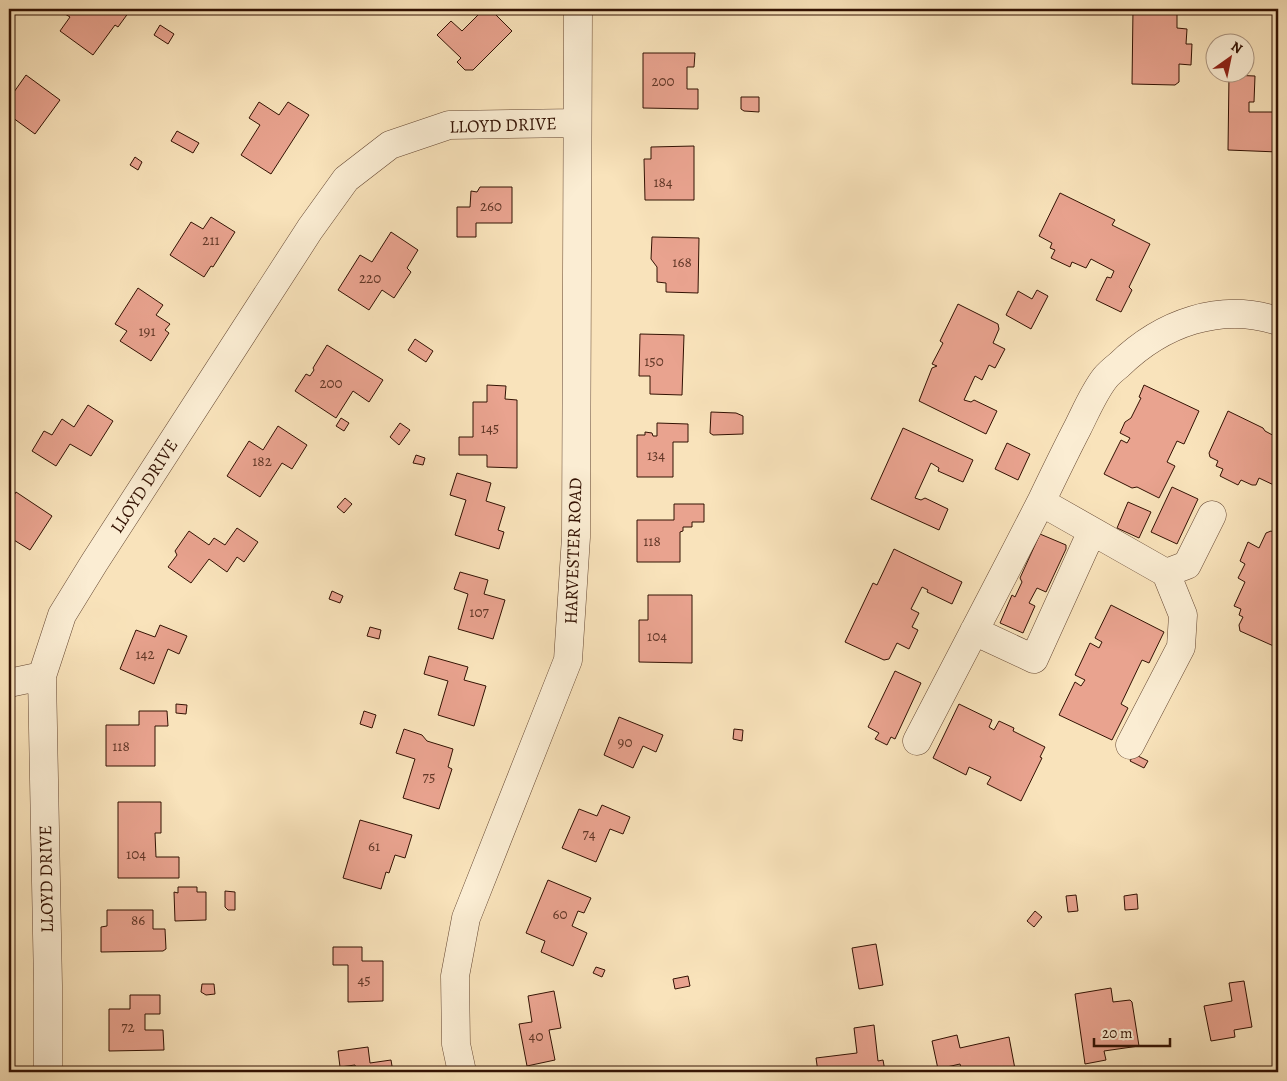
<svg xmlns="http://www.w3.org/2000/svg" width="1287" height="1081" viewBox="0 0 1287 1081" font-family="Alegreya,serif">
	<rect width="100%" height="100%" fill="#f9e3bb"/>
	<filter id="stains"><feTurbulence type="fractalNoise" baseFrequency=".004" numOctaves="4"/><feColorMatrix values="0 0 0 0 .2 0 0 0 0 .09 0 0 0 0 .02 0 0 0 .5 -.17"/></filter>
	<radialGradient id="worn" r=".72"><stop offset=".6" stop-color="#630" stop-opacity="0"/><stop offset="1" stop-color="#630" stop-opacity=".3"/></radialGradient>
	<path fill="#e9a38f" stroke="#331203" d="M68,9H124L129,12L118,27L115,25L93,55L60,31L70,17L65,14Z
		M484,9H490L512,31L473,70H465L457,62L461,58L437,35L451,21L462,31Z
		M641,9H677V10L641,11Z
		M1133,9H1186V14H1177V28L1187,29L1186,44H1192L1191,65L1179,64V82L1175,85L1132,84Z
		M160,25L174,34L168,44L154,35Z
		M643,53H695L694,67H687V89H698V109L643,108Z
		M26,75L60,100L35,134L9,115V99Z
		M1229,75L1255,76L1254,102H1249V112H1278V152L1228,150Z
		M741,97H759V112L744,111L741,109Z
		M259,102L279,115L288,102L309,115L271,174L241,155L260,125L249,118Z
		M177,131L199,143L193,153L171,141Z
		M694,146V200H645L644,159H651V147Z
		M135,157L142,162L138,170L130,165Z
		M480,187H512V223H476V237H457V207H470L471,191L477,192Z
		M1060,193L1115,220L1112,225L1150,244L1129,287L1132,290L1121,312L1096,300L1107,277L1111,278L1114,271L1091,259L1086,268L1072,262L1070,267L1051,258L1055,250L1050,248L1052,243L1039,236Z
		M211,217L235,232L213,267L211,266L204,277L170,255L191,222L203,229Z
		M391,232L418,250L407,268L411,272L394,298L382,290L369,310L338,290L360,255L372,262Z
		M652,237L699,238L698,293L666,292V283L657,282V267L651,259Z
		M138,288L163,305L156,315L170,324L165,330L169,333L151,361L120,341L127,331L115,324Z
		M1037,290L1048,296L1031,329L1006,315L1018,291L1032,299Z
		M958,304L998,324L999,329L993,343L1005,349L995,368L989,365L982,380L975,376L964,400L971,402L974,400L997,411L986,434L919,401L932,368L937,366L932,364L943,343L940,341Z
		M640,334L684,335L682,395L650,394V376H639Z
		M415,339L433,351L426,362L408,350Z
		M327,345L383,380L369,402L353,391L336,418L295,391L306,374L310,376L314,370L313,368Z
		M487,385L506,386L505,399L517,400V468L487,467V455H459V437H473V402H487Z
		M1144,385L1199,411L1184,444L1177,441L1167,462L1175,466L1159,498L1137,487L1132,488L1104,474L1121,440L1127,443L1130,438L1120,433L1125,422L1131,418L1141,398L1139,397Z
		M88,405L113,421L91,456L70,444L56,466L32,451L44,431L52,435L62,419L74,427Z
		M1228,411L1263,428L1265,431L1278,438V487L1259,478L1256,485H1252L1241,480L1238,485L1220,476L1223,469L1216,466L1218,461L1210,457L1209,453Z
		M711,412L736,413L743,416V434L713,435L710,433Z
		M341,418L349,423L344,431L336,426Z
		M400,423L410,430L399,445L390,437Z
		M657,423L688,424V442H673V477H637V435H645V432L652,433L653,436H657Z
		M278,426L307,445L292,469L282,463L260,497L227,476L249,441L263,450Z
		M903,428L973,460L963,482L938,471L939,468L931,463L915,498L921,500L925,498L948,509L939,530L871,499Z
		M1007,443L1030,454L1018,480L995,469Z
		M416,455L425,458L423,465L413,463Z
		M457,473L491,483L486,501L505,507L498,530L504,532L499,549L455,535L466,500L450,495Z
		M1172,487L1198,499L1177,544L1151,532Z
		M16,492L52,516L30,550L9,537V504Z
		M345,498L352,504L344,513L337,507Z
		M1128,502L1151,512L1139,538L1117,528Z
		M674,504H704V522H692V527H683V531L680,532V562H637V520H674Z
		M237,528L258,542L244,562L237,557L227,572L209,559L191,583L168,567L177,555L175,551L189,531L209,545L214,538L225,545Z
		M1271,531L1278,534V648L1240,631L1239,625L1243,617L1239,615L1241,609L1234,606L1245,582L1238,578L1245,564L1240,561L1248,542L1259,548L1266,533Z
		M1040,534L1066,545V549L1046,592L1037,588L1029,603L1035,606L1023,633L1000,623L1012,595L1015,597L1022,582L1020,578Z
		M894,549L962,582L952,604L927,592L928,590L922,587L911,609L919,613L912,627L918,630L909,649L897,643L889,659L884,660L845,642L873,583L877,585Z
		M460,572L488,580L484,594L505,600L493,639L458,629L468,594L454,589Z
		M332,591L343,596L340,603L329,599Z
		M648,595H692V663L639,662V620H648Z
		M1111,605L1164,632L1149,663L1142,660L1121,704L1128,708L1112,740L1059,715L1075,682L1081,686L1085,680L1075,675L1090,643L1099,648L1102,642L1095,638Z
		M160,625L187,636L179,654L168,649L154,684L120,669L136,630L155,637Z
		M370,627L381,630L379,639L367,636Z
		M429,656L468,667L464,680L486,686L474,726L438,715L448,681L424,674Z
		M895,671L921,683L895,739L891,737L887,745L875,739L879,733L868,727Z
		M176,704L187,705L186,714L176,713Z
		M959,704L992,720L989,727L994,730L999,721L1014,728L1013,731L1045,747L1040,757L1042,758L1021,801L987,784L991,777L969,767L966,775L933,758Z
		M139,711H167L168,726H155V766H106V725H139Z
		M364,711L376,715L372,728L360,724Z
		M619,717L663,735L656,752L643,746L633,768L604,755Z
		M404,729L422,735L427,741L453,749L448,767L452,769L439,809L403,798L415,759L396,753Z
		M734,729L743,730L742,741L733,739Z
		M1134,754L1148,761L1144,768L1130,761Z
		M118,802H161V833H155L156,857H179V878H118Z
		M602,805L630,817L623,834L610,829L596,862L562,848L579,809L597,816Z
		M360,820L412,835L405,858L395,855L389,873L386,872L381,889L343,878Z
		M548,880L591,898L584,913L578,911L572,926L587,933L573,966L541,952L545,941L526,933Z
		M178,887H197V892H206V920L175,921L174,892L178,893Z
		M225,891L235,892V910H228L225,907Z
		M1137,894L1138,909L1125,910L1124,896Z
		M1076,895L1078,911L1068,912L1066,896Z
		M107,910H153V929H165L166,949L163,951L101,952V927L107,926Z
		M1035,911L1042,917L1034,927L1027,921Z
		M876,944L883,985L859,989L852,948Z
		M333,947H362V961H383V1001L348,1002V965H333Z
		M596,967L605,970L602,977L593,973Z
		M688,976L690,986L675,989L673,979Z
		M1244,981L1252,1027L1234,1030L1235,1037L1211,1041L1204,1006L1232,1001L1229,983Z
		M202,984H214L215,994L206,995L201,992Z
		M1111,988L1113,1002L1130,1000L1132,1002L1139,1046L1104,1051L1106,1060L1085,1064L1075,994Z
		M554,991L561,1028L549,1030L555,1060L527,1066L519,1024L532,1022L528,996Z
		M130,995H160V1014H145V1030H163L164,1050L109,1051V1009H130Z
		M874,1025L878,1061L883,1060L885,1071L818,1072L816,1058L857,1053L854,1028Z
		M957,1035L960,1048L1009,1037L1015,1069L1002,1072H962L960,1064L938,1069L932,1041Z
		M368,1047L370,1063L391,1060L393,1072H357L355,1065L340,1067L338,1051Z"/>
	<g fill="none" stroke-linecap="round" stroke-linejoin="round">
		<g stroke="#644631" stroke-width="29">
			<path id="minor" d="M1041,502L1166,573L1183,615L1181,647L1130,745
				M1166,573L1187,565L1212,515
				M974,631L1034,659L1092,531
				M9,683L42,676
				M917,741C958,662 1000,582 1041,502C1053,477 1065,452 1078,427C1086,411 1094,392 1105,378C1109,373 1114,369 1119,365C1162,323 1220,302 1278,321
				M48,1072V985L42,676L62,615L94,563L310,229L346,179L390,145L449,125L576,123
				M462,1072L456,1044L455,976L466,918L568,660L576,537L578,9"/>
		</g>
		<use href="#minor" stroke="#fbedd3" stroke-width="28"/>
	</g>
	<g text-anchor="middle" stroke-width="4" stroke-linejoin="round" paint-order="stroke">
		<g font-size="15" fill="#603626">
			<text x="663" y="86">200</text>
			<text x="663" y="187">184</text>
			<text x="491" y="211">260</text>
			<text x="211" y="245">211</text>
			<text x="682" y="267">168</text>
			<text x="370" y="283">220</text>
			<text x="147" y="336">191</text>
			<text x="654" y="366">150</text>
			<text x="331" y="388">200</text>
			<text x="490" y="433">145</text>
			<text x="656" y="460">134</text>
			<text x="262" y="466">182</text>
			<text x="652" y="546">118</text>
			<text x="479" y="617">107</text>
			<text x="657" y="641">104</text>
			<text x="145" y="659">142</text>
			<text x="625" y="747">90</text>
			<text x="121" y="751">118</text>
			<text x="429" y="782">75</text>
			<text x="589" y="839">74</text>
			<text x="374" y="851">61</text>
			<text x="136" y="859">104</text>
			<text x="560" y="919">60</text>
			<text x="138" y="925">86</text>
			<text x="364" y="985">45</text>
			<text x="128" y="1032">72</text>
			<text x="536" y="1041">40</text>
		</g>
		<g font-size="18" fill="#331203" stroke="#fbedd3">
			<text transform="translate(503 125) rotate(-2)" y="6">LLOYD DRIVE</text>
			<text transform="translate(144 486) rotate(-57)" y="6">LLOYD DRIVE</text>
			<text transform="translate(573 551) rotate(-88)" y="6">HARVESTER ROAD</text>
			<text transform="translate(46 879) rotate(-91)" y="6">LLOYD DRIVE</text>
		</g>
	</g>
	<rect width="1287" height="1081" fill="none" stroke="#f9e3bb" stroke-width="30"/>
	<rect x="10" y="10" width="1267" height="1061" fill="none" stroke="#331203" stroke-width="2.5"/>
	<rect x="15" y="15" width="1257" height="1051" fill="none" stroke="#331203"/>
	<g transform="translate(1230 58) rotate(33)"><circle r="24" fill="#fbedd3" stroke="#ab9580"/>
	<path d="M0-4L9 19L0 12L-9 19Z" fill="#8f2418"/>
	<text y="-8" font-size="14" font-weight="bold" text-anchor="middle" fill="#331203">N</text>
	</g>
	<path d="M1094 1038v8h76v-8" fill="none" stroke="#331203" stroke-width="2.5"/>
	<text x="1102" y="1038" font-size="15" fill="#331203" stroke="#fbedd3" stroke-width="4" paint-order="stroke">20 m</text>
	<rect width="100%" height="100%" filter="url(#stains)"/>
	<rect width="100%" height="100%" fill="url(#worn)"/>
</svg>
